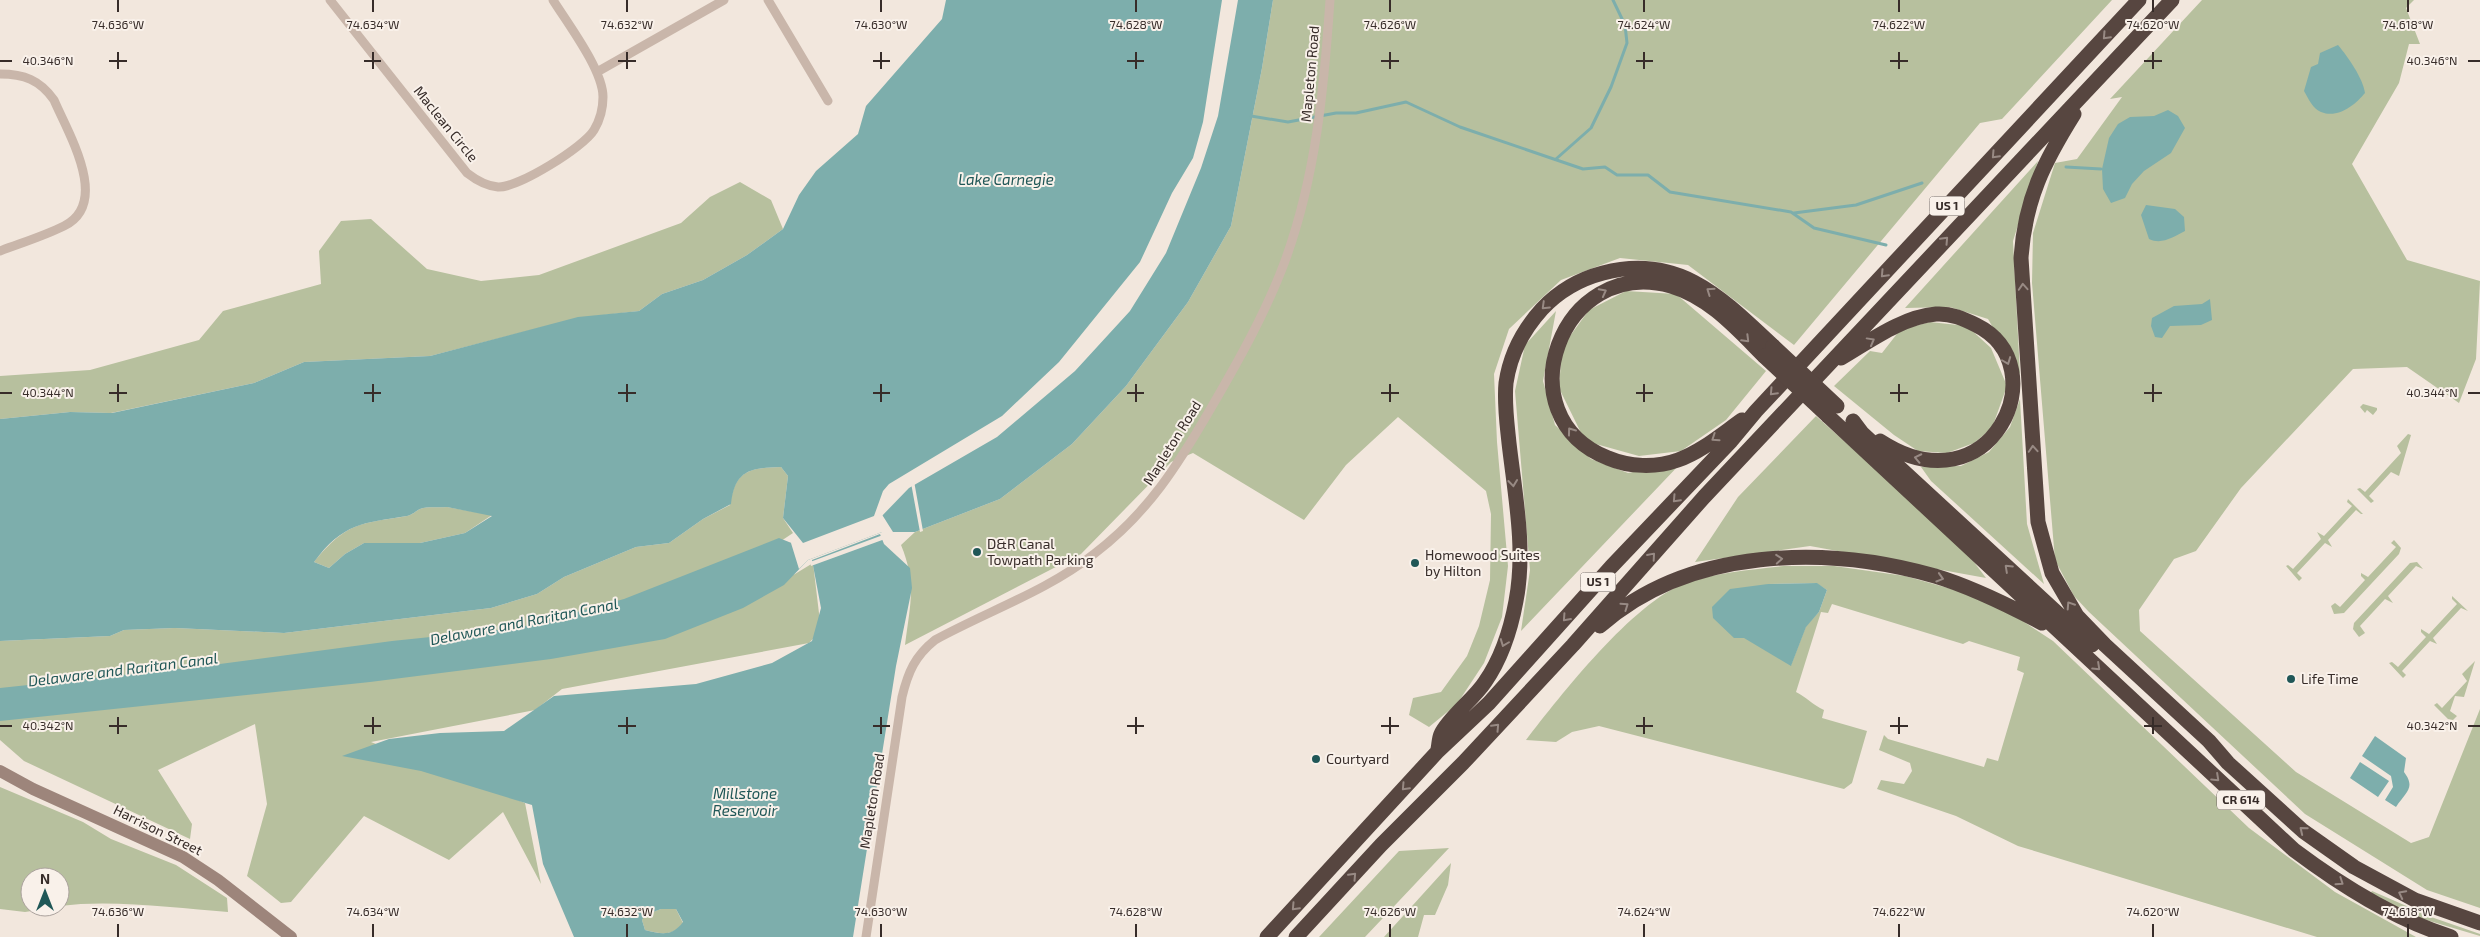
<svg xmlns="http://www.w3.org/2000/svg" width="2480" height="937" viewBox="0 0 2480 937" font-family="'Exo 2',sans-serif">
	<rect width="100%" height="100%" fill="#f2e7dd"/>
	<path fill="#b7c09e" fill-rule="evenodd" d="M1273,0H2112L2002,119L1980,123L1794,345L1688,265L1620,258L1561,280L1509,329L1494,374L1497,442L1508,566L1502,617L1484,663L1457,704L1429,727L1409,715L1413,698L1441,692L1467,656L1479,626L1490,580L1491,514L1486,491L1398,417L1346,465L1304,520L1193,453L1171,462L1081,554L905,645C910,604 917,584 901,545L915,532L1000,499L1072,444L1126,386L1188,302L1231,226L1262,68Z
		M2202,0H2414L2406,8L2420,44H2409L2399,83L2352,164L2407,260L2480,281L2476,359L2459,403L2407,367L2353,369L2241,488L2196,551L2174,559L2139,610L2140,631L2296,772L2411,843L2429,837L2480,709V908L2427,890L2305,814L2089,612L2074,596L2055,560L2032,283L2033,233L2055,163L2077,159L2122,97L2110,99Z
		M2038,161L2013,241L2020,374L1988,319L1950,307L1905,308Z
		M740,182L771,200L783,229L747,255L703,280L662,294L639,311L578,318L430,356L304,362L254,383L111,413L70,412L0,419V376L90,370L199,340L223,311L321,284L319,251L341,221L371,219L427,269L481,281L539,275L681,223L710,197Z
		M1626,291L1676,294L1766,371L1726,420L1681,451L1639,456L1585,441L1559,388L1562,347L1589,310Z
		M1556,311L1543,381L1555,425L1591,459L1628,473L1681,463L1521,631L1530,570L1515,391L1525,345Z
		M1930,322L1967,326L1991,348L2007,386L1992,428L1974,443L1947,453L1918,451L1894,435L1834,386L1870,351L1882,353L1900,330Z
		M2020,399L2027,524L2044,584L1931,481L1921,467L1961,466L1989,452L2010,427Z
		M2363,404L2377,408V410L2373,415L2367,410L2365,413L2360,407Z
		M1816,416L1962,546L1986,578L1810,546L1695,562L1738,497Z
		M2408,434L2411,435L2399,476L2391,472L2369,496L2374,501L2371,503L2357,489L2360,488L2365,492L2401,453L2397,446Z
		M781,467L788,476L783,518L793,533L778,543L790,577L813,563L821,630L809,643L562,689L535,710L371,742L525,803L541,884L503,812L449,860L364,816L291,902L281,903L247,876L267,804L255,724L158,770L192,824L190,839L24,761L0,740V641L110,636L124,630L175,628L284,633L491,608L537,594L564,577L636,547L669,543L703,519L730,505C735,470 749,468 781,467Z
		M2348,499L2363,514H2361L2356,510L2328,540L2332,547L2325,543L2297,573L2302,578L2299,581L2286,566L2288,565L2293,569L2321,539L2317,532L2324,536L2352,506L2347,502Z
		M447,507L492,515L465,533L420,543H364L345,554L329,568L314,562C347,522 359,524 407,516C412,515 416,511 420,509C428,506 439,508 447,507Z
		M2394,540L2401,548L2399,554L2344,613L2334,614L2331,606L2335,603L2340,607L2365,580L2361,576V573L2368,577L2396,547L2391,543Z
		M2417,562L2423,569L2416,566L2388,596L2393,603L2385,599L2360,626L2365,633L2359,637L2353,629L2354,623L2410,563Z
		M1784,566H1834L1905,576L1955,590L2006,610L2053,641L2249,828L2335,892L2416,937H2317L2018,846L1956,816L1877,789L1881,780L1904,784L1912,771L1910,763L1879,750L1884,735L1888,739L1984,767L1987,758L1998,761L2024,673L2017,670L2020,657L1969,641L1963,644L1832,604L1828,613L1821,612L1796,692C1806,697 1813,705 1824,710L1822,718L1867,731L1852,783L1844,789L1599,726L1572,732L1556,742L1526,740C1561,695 1633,602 1686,583C1718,572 1750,570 1784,566ZM1816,583L1827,590L1819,612L1806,626L1791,665L1744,637L1768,584Z
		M2452,596L2468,611L2461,608L2433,638L2437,644L2430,641L2402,671L2406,675L2403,678L2389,663L2392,662L2398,667L2426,637L2421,632V629L2429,634L2457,604L2452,599Z
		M2475,661L2464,697L2455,696L2450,711L2457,716L2453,720L2448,719L2434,705L2437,703L2442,708L2467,681L2462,674Z
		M0,787L83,822L111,839L176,865L227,898L228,912C177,908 110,899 60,906V877H30V907H57L25,912L0,909Z
		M1449,848L1365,937H1319L1399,851Z
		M1451,863L1448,885L1435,915H1424L1418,937H1384Z
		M2372,891L2434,918L2480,934V936L2413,916L2370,894Z
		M661,909H676L683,923C672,937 661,934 645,930L642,920L644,915Z"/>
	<path fill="#7daeac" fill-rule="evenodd" d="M946,0H1222L1203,122L1193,158L1172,193L1140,262L1059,362L1002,416L889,484L883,491L874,516L803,543L783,518L788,476L781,467C750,468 735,470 731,504L703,519L669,543L636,547L564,577L537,594L491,608L284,633L175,628L124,630L110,636L0,641V419L70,412L112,413L254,383L304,362L430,356L578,317L639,311L662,294L703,280L747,255L783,229L799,195L816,171L858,134L866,106L942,19ZM447,507L492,516L465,533L420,543H364L345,554L329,568L314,562C343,523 363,523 407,516C412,515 416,511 420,509C428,506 439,508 447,507Z
		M1238,0H1273L1262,68L1231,226L1188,302L1126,386L1072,444L1000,499L915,532H882L808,560L784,585L743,608L665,639L551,659L370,682L0,721V688L197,667L392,641L518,628L624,599L779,538L804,548L878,520L909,488L997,437L1075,371L1130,311L1166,253L1201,168L1218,116Z
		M2338,45C2348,57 2363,78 2365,93C2355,105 2338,119 2321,112C2313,109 2308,98 2304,91L2311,67L2318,64L2320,53Z
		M2168,110L2178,116L2185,128L2171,153L2144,171L2132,184L2125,198L2111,203L2103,189L2102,169L2109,138L2118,124L2130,117L2154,116Z
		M2146,205L2175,209L2184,217L2185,231C2173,237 2162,245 2149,239L2141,215Z
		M2210,299L2212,320L2201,325L2170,326L2162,338L2155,337L2151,326L2152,318L2174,306L2202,304Z
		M880,534L884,544L910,568L912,588L896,666L853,937H574L543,864L532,805L421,771L342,756L389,739L440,733L504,731L554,696L696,684L772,663L812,641L821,608L812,560ZM661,909H676L683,922C672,937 661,934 645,930L642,920L645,915Z
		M1817,583L1827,590L1819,612L1806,627L1791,666L1744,638H1734L1713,618L1712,607L1730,589L1768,584Z
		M2375,736L2406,758L2404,772C2416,788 2406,792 2396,807L2385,800L2393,787L2391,776L2362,756Z
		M2360,762L2389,781L2378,797L2350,778Z"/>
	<path fill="#f2e7dd" d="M914,481L923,531L920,532L911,483Z
		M878,513L875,518L814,542L876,518L881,513L893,532H882L808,560L799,569L791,543L793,541L803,544L875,517Z
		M883,535L885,539L811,566L810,562Z"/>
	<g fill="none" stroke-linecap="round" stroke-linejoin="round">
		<path stroke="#7daeac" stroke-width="3" d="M1251,116L1288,122L1336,113H1356L1406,102L1460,127L1583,169L1605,167L1617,175H1648L1670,192L1791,212L1814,228L1886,245
			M1556,159L1591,128L1611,87L1627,43L1625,25L1613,0
			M2066,167L2101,169
			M1794,213L1856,205L1922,183"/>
		<path stroke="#c9b6aa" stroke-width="9" d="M330,0L467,173C476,180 486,186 498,187C518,188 584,147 594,130C600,120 603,109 603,97C603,70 568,24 553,0
			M768,0L828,101
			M597,72L724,0
			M0,74C24,74 40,80 54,100C68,133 111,203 64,226C44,236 21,243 0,251
			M866,937L902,697C908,672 915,656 935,640C988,611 1047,591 1094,554C1148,513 1178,465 1211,408C1239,360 1266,312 1285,261C1316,176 1324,89 1330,0"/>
		<path stroke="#9d857b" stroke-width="12" d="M0,771L33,789L183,857L218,880L291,937"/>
		<path stroke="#574640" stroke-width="15" d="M2074,114C2044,162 2025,199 2021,258L2038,522L2052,573L2077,616L2105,645L2209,741L2228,763L2303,831L2354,867L2415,900L2480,923
			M1841,358C1870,341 1902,317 1936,314C1951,313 1964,319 1976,325C2059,366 1991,513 1880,441
			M1828,416L2294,850C2342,886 2393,918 2451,937
			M1742,420C1722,434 1701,452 1678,460C1656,468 1629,467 1608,458C1502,416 1561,255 1671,286C1709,297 1737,329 1764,356
			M1853,421L1862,433L2092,645
			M1600,626C1689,547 1826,545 1935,576C1972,587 2008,605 2042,623
			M1438,749C1439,745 1439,738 1441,734C1449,717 1474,699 1485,682C1501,659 1511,628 1516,601C1526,549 1515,495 1509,443C1507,423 1504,403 1506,383C1510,355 1523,330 1542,309C1558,292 1580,279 1603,273C1679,253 1722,298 1773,346
			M1267,937L1438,751L1489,703L1611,567L1731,441L1756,411L2139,0
			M1296,937L1381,845L1463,763L1573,645L1704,497L2172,0"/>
		<path stroke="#574640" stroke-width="15" d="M1773,346L1837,406
			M1764,356L1828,416"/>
	</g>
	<defs><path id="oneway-chevron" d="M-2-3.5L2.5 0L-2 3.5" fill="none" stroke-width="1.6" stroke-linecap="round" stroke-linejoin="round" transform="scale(1.25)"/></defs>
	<g stroke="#988a84">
		<use href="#oneway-chevron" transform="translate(2106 36) rotate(133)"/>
		<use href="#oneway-chevron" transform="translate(1995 155) rotate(133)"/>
		<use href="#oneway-chevron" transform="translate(1945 240) rotate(-47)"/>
		<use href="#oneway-chevron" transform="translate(1884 274) rotate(133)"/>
		<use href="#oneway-chevron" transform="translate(2023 287) rotate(-94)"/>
		<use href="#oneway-chevron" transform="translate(1710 291) rotate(-145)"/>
		<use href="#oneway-chevron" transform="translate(1603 292) rotate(-28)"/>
		<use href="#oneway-chevron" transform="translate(1545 306) rotate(136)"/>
		<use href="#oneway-chevron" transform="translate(1746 339) rotate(45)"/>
		<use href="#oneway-chevron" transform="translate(1871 341) rotate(-29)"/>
		<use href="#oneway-chevron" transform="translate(2007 361) rotate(69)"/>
		<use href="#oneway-chevron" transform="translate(1773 392) rotate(133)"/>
		<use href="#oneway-chevron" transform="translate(1571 431) rotate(-126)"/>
		<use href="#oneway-chevron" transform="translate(1715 438) rotate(146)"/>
		<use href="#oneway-chevron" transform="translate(2033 449) rotate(-94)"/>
		<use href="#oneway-chevron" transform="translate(1918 458) rotate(-168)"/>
		<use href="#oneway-chevron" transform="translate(1513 483) rotate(84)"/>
		<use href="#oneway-chevron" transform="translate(1676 499) rotate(133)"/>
		<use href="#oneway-chevron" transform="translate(1652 556) rotate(-49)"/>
		<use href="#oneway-chevron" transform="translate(1779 559) rotate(-4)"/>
		<use href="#oneway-chevron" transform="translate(2008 568) rotate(-137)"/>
		<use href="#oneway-chevron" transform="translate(1940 578) rotate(17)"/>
		<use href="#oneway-chevron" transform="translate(2070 605) rotate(-123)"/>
		<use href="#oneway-chevron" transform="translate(1625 606) rotate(-35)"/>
		<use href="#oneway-chevron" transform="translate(1566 618) rotate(132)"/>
		<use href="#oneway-chevron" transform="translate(1504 643) rotate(111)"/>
		<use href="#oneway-chevron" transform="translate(2097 667) rotate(43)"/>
		<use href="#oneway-chevron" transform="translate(1496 727) rotate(-47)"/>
		<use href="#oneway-chevron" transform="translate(2216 778) rotate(43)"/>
		<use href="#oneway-chevron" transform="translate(1405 787) rotate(133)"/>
		<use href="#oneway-chevron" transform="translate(2303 830) rotate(-141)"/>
		<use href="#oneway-chevron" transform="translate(1353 876) rotate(-47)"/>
		<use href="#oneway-chevron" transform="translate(2340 882) rotate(34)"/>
		<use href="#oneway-chevron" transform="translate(2402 894) rotate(-153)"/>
		<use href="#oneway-chevron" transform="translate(1295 907) rotate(133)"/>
	</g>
	<path fill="none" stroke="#372c29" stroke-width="2" d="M118,0V12M373,0V12M627,0V12M881,0V12M1136,0V12M1390,0V12M1644,0V12M1899,0V12M2153,0V12M2408,0V12M118,52V69M373,52V69M627,52V69M881,52V69M1136,52V69M1390,52V69M1644,52V69M1899,52V69M2153,52V69M0,61H12M109,61H127M364,61H381M618,61H636M873,61H890M1127,61H1144M1381,61H1399M1636,61H1653M1890,61H1908M2144,61H2162M2468,61H2480M118,384V402M373,384V402M627,384V402M881,384V402M1136,384V402M1390,384V402M1644,384V402M1899,384V402M2153,384V402M0,393H12M109,393H127M364,393H381M618,393H636M873,393H890M1127,393H1144M1381,393H1399M1636,393H1653M1890,393H1908M2144,393H2162M2468,393H2480M118,717V734M373,717V734M627,717V734M881,717V734M1136,717V734M1390,717V734M1644,717V734M1899,717V734M2153,717V734M0,726H12M109,726H127M364,726H381M618,726H636M873,726H890M1127,726H1144M1381,726H1399M1636,726H1653M1890,726H1908M2144,726H2162M2468,726H2480M118,924V937M373,924V937M627,924V937M881,924V937M1136,924V937M1390,924V937M1644,924V937M1899,924V937M2153,924V937M2408,924V937"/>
	<g fill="#205757" stroke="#f9f1ea" stroke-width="2">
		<circle cx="977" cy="552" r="5"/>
		<circle cx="1415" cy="563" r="5"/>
		<circle cx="2291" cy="679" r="5"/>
		<circle cx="1316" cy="759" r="5"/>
	</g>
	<g text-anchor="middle" stroke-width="4" stroke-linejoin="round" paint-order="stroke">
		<g fill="#f9f1ea" stroke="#716763" stroke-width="1">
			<rect x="1929.5" y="196.5" width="35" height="19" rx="4"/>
			<rect x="1580.5" y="572.5" width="35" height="19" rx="4"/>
			<rect x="2217" y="790.5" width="48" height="19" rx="4"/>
		</g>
		<g font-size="12" font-weight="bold" fill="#372c29">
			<text x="1947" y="210">US 1</text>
			<text x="1598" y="586">US 1</text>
			<text x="2241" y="804">CR 614</text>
		</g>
		<g font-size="14" fill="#372c29" stroke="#f9f1ea">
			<text transform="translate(1310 74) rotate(-85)" y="5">Mapleton Road</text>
			<text transform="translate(446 124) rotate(51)" y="5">Maclean Circle</text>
			<text transform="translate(1172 443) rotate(-58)" y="5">Mapleton Road</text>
			<text transform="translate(872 801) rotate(-81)" y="5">Mapleton Road</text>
			<text transform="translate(158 830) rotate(26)" y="5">Harrison Street</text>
		</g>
		<g font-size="14" fill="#372c29" stroke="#f9f1ea" text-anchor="start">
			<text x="987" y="549">D&amp;R Canal<tspan x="987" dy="16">Towpath Parking</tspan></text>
			<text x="1425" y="560">Homewood Suites<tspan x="1425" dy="16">by Hilton</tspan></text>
			<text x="2301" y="684">Life Time</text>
			<text x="1326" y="764">Courtyard</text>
		</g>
		<g font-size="15" font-style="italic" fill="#205757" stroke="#f9f1ea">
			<text x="1006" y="185">Lake Carnegie</text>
			<text transform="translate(524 622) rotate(-11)" y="5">Delaware and Raritan Canal</text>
			<text transform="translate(123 670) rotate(-7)" y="5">Delaware and Raritan Canal</text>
			<text x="745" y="799">Millstone<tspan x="745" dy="17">Reservoir</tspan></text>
		</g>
	</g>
	<g font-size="12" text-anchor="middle" fill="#372c29" stroke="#f9f1ea" stroke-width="4" stroke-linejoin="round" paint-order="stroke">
		<text x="118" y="29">74.636°W</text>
		<text x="373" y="29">74.634°W</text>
		<text x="627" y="29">74.632°W</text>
		<text x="881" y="29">74.630°W</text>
		<text x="1136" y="29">74.628°W</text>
		<text x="1390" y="29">74.626°W</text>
		<text x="1644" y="29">74.624°W</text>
		<text x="1899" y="29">74.622°W</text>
		<text x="2153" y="29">74.620°W</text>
		<text x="2408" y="29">74.618°W</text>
		<text x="48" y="65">40.346°N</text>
		<text x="2432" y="65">40.346°N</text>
		<text x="48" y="397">40.344°N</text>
		<text x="2432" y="397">40.344°N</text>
		<text x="48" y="730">40.342°N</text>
		<text x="2432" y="730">40.342°N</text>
		<text x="118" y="916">74.636°W</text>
		<text x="373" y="916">74.634°W</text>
		<text x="627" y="916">74.632°W</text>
		<text x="881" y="916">74.630°W</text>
		<text x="1136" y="916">74.628°W</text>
		<text x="1390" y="916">74.626°W</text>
		<text x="1644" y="916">74.624°W</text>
		<text x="1899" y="916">74.622°W</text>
		<text x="2153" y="916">74.620°W</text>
		<text x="2408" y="916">74.618°W</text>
	</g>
	<g transform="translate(45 892)"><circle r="24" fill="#f9f1ea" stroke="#aba29d"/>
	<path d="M0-4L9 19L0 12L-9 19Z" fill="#205757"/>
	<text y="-8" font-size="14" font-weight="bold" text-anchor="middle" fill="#372c29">N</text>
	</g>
</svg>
